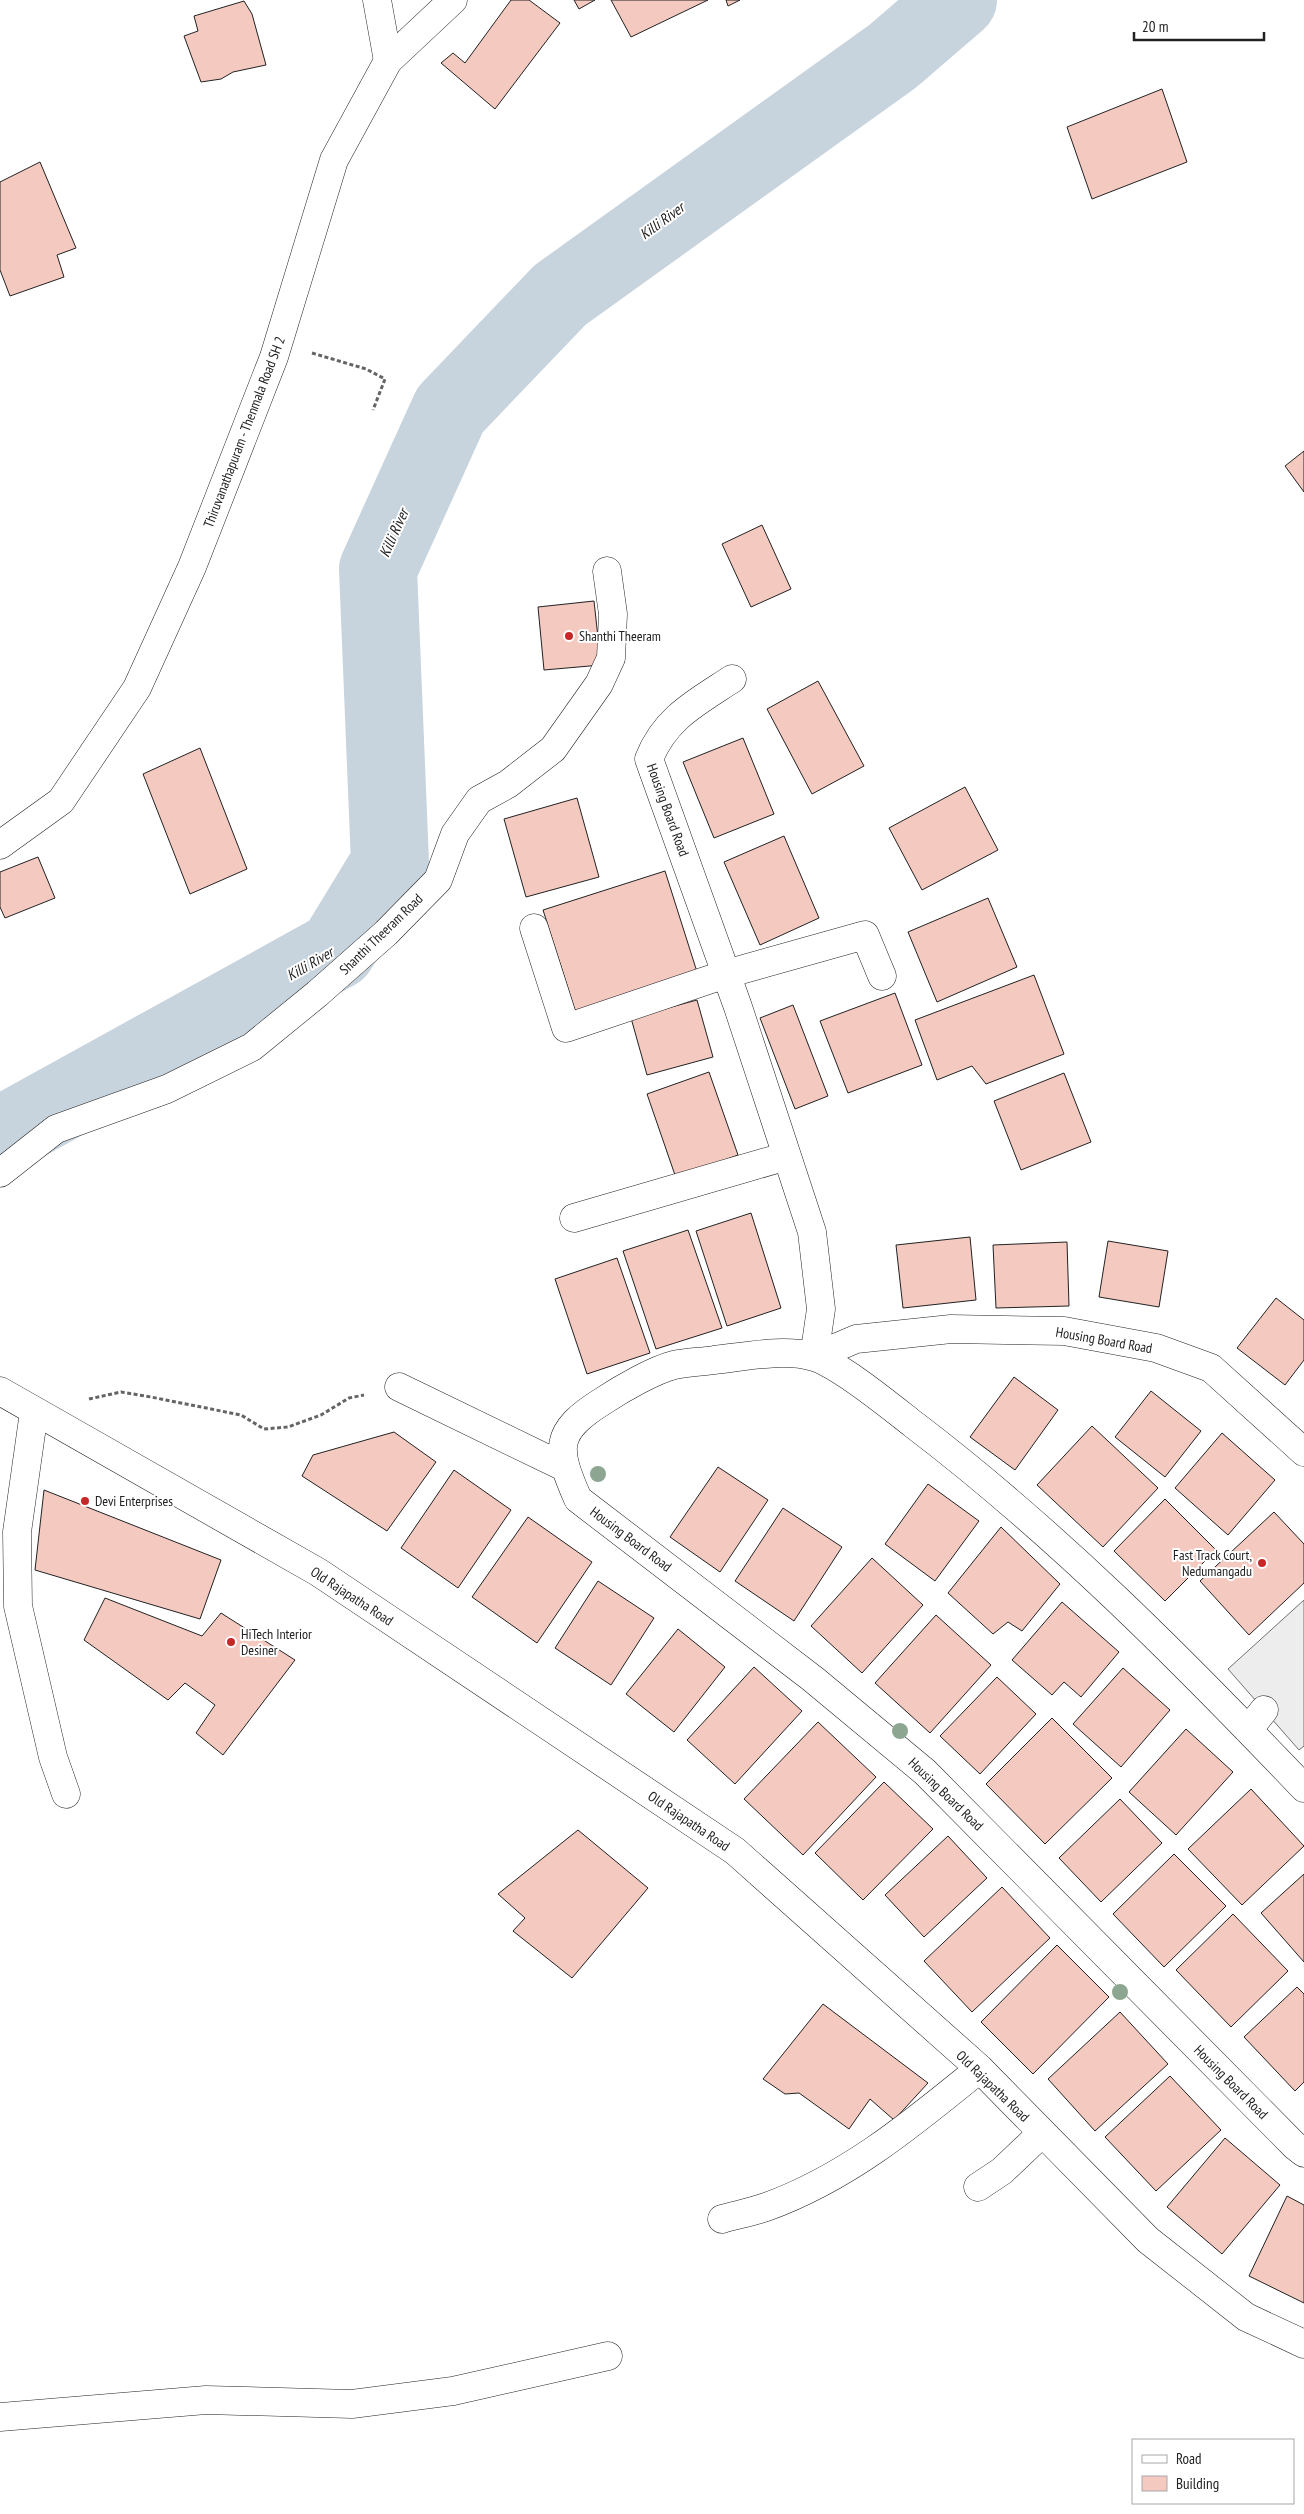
<svg xmlns="http://www.w3.org/2000/svg" width="1304" height="2514" viewBox="0 0 1304 2514" font-family="'PT Sans Narrow',sans-serif">
	<rect width="100%" height="100%" fill="#fff"/>
	<path fill="#ededed" stroke="#6f6f6f" d="M1304,1600V1746L1299,1750L1228,1669Z"/>
	<g fill="none" stroke-linecap="round" stroke-linejoin="round">
		<path stroke="#c7d3dd" stroke-width="78" d="M0,1136L337,950L390,863L378,569L450,410L560,295L893,56L958,0"/>
	</g>
	<path fill="#f3c9c0" stroke="#222" d="M511,0H529L560,23L495,109L441,63L453,53L465,63Z
		M574,0H595L579,9Z
		M611,0H708L631,37Z
		M726,0H740L728,6Z
		M244,1L252,14L266,65L233,72L221,79L201,82L184,36L198,31L194,16Z
		M1162,89L1187,162L1092,199L1067,127Z
		M40,162L76,248L57,255L64,277L10,296L0,270V182Z
		M1304,451V492L1285,466Z
		M762,525L791,589L751,607L722,544Z
		M594,601L601,665L544,670L538,607Z
		M818,681L864,766L812,794L767,709Z
		M743,738L774,814L714,838L683,762Z
		M200,748L247,869L190,894L143,774Z
		M965,787L998,850L922,890L889,828Z
		M577,798L599,877L526,897L504,819Z
		M784,836L819,918L760,945L724,862Z
		M38,857L55,898L5,918L0,907V872Z
		M665,871L698,975L576,1013L543,910Z
		M988,898L1017,967L937,1002L908,932Z
		M1034,975L1064,1054L986,1084L972,1066L937,1080L915,1020Z
		M895,993L922,1065L848,1093L820,1021Z
		M697,1000L713,1057L647,1075L631,1018Z
		M793,1005L828,1096L795,1109L760,1018Z
		M709,1072L738,1155L676,1178L647,1094Z
		M1064,1073L1091,1142L1021,1170L994,1101Z
		M751,1213L781,1308L727,1326L696,1231Z
		M688,1230L722,1328L656,1349L623,1251Z
		M970,1237L976,1300L903,1308L896,1245Z
		M1108,1241L1168,1251L1159,1307L1099,1297Z
		M1067,1242L1069,1306L996,1308L993,1245Z
		M617,1258L650,1353L587,1374L555,1279Z
		M1276,1298L1304,1320V1360L1285,1385L1237,1348Z
		M1014,1377L1058,1410L1015,1470L970,1437Z
		M1151,1391L1201,1431L1165,1477L1115,1437Z
		M1092,1426L1158,1488L1103,1547L1037,1485Z
		M394,1432L436,1462L387,1531L302,1476L313,1455Z
		M1222,1433L1275,1480L1228,1535L1175,1488Z
		M718,1467L768,1500L720,1572L670,1537Z
		M454,1470L511,1510L458,1588L401,1548Z
		M928,1484L979,1521L935,1581L885,1544Z
		M44,1490L221,1560L200,1619L35,1570Z
		M1165,1499L1216,1550L1165,1601L1114,1551Z
		M783,1508L842,1547L794,1621L735,1581Z
		M1274,1512L1304,1544V1583L1249,1635L1200,1581Z
		M528,1517L592,1562L537,1643L472,1597Z
		M1001,1527L1060,1584L1022,1631L1008,1622L993,1634L948,1593Z
		M872,1558L923,1605L862,1673L811,1626Z
		M598,1581L654,1618L611,1685L555,1648Z
		M105,1598L202,1636L221,1613L295,1660L223,1755L196,1733L215,1705L185,1683L168,1700L84,1640Z
		M1062,1602L1119,1652L1081,1697L1064,1682L1052,1695L1012,1660Z
		M936,1615L991,1665L930,1733L875,1683Z
		M678,1629L725,1667L674,1732L626,1694Z
		M754,1667L802,1711L735,1784L687,1740Z
		M1123,1668L1170,1710L1121,1767L1073,1724Z
		M997,1677L1036,1714L980,1774L940,1736Z
		M1052,1718L1112,1778L1045,1844L986,1784Z
		M818,1722L876,1777L803,1855L744,1799Z
		M1186,1729L1233,1772L1176,1835L1129,1792Z
		M884,1782L933,1829L863,1900L815,1853Z
		M1251,1789L1304,1846L1242,1905L1188,1849Z
		M1120,1799L1162,1843L1101,1902L1059,1858Z
		M578,1830L648,1888L572,1978L513,1931L525,1918L498,1894Z
		M948,1836L987,1878L924,1937L885,1895Z
		M1174,1854L1226,1906L1164,1967L1113,1914Z
		M1304,1874V1962L1261,1913Z
		M1002,1887L1050,1938L972,2012L924,1961Z
		M1233,1914L1288,1971L1231,2027L1176,1970Z
		M1057,1945L1109,1997L1033,2074L981,2022Z
		M1297,1987L1304,1994V2082L1295,2091L1244,2037Z
		M823,2004L928,2083L894,2120L870,2099L849,2129L799,2093L785,2094L763,2079Z
		M1120,2012L1168,2064L1095,2131L1048,2079Z
		M1170,2076L1221,2130L1156,2191L1105,2137Z
		M1225,2138L1280,2185L1222,2254L1167,2207Z
		M1287,2196L1304,2205V2303L1249,2276Z"/>
	<g fill="none" stroke-linecap="round" stroke-linejoin="round">
		<g stroke="#222" stroke-width="29">
			<path id="minor" d="M377,0L388,61
				M732,679C697,702 665,718 649,759L738,1007L812,1232L821,1309L814,1357
				M534,928L566,1028L726,974L865,935L882,976
				M0,1173L56,1129L167,1089L252,1047L317,994L386,933L438,880L455,834L479,800L508,784L553,749L599,684L611,658L613,614L607,571
				M574,1218L787,1156
				M814,1357L856,1339L951,1329L1064,1331L1156,1348L1211,1368L1304,1452
				M399,1387L564,1467
				M34,1412L17,1532L18,1606L53,1757L66,1794
				M1248,1730L1264,1710
				M1304,1788C1181,1659 1055,1532 913,1424C890,1406 839,1364 814,1357C784,1348 744,1357 714,1360C701,1362 687,1362 674,1365C654,1370 621,1389 603,1401C553,1432 556,1449 578,1499L813,1679L925,1772L1295,2146L1304,2153
				M978,2187L1002,2171L1042,2133
				M722,2219C736,2215 752,2212 766,2207C847,2178 913,2123 978,2070
				M0,2417L206,2400L352,2404L453,2391L608,2356"/>
		</g>
		<g stroke="#222" stroke-width="29">
			<path id="secondary" d="M0,1391L318,1572L735,1851L979,2068L1148,2240L1246,2317L1304,2344"/>
		</g>
		<g stroke="#222" stroke-width="29">
			<path id="primary" d="M0,845L61,801L137,688L192,567L274,357L334,160L388,61L453,0"/>
		</g>
		<path stroke="#646464" stroke-width="3" stroke-dasharray="4 2.5" stroke-linecap="butt" d="M312,353L366,369L385,379L373,410
			M89,1399L121,1392L151,1397L241,1415L264,1429L288,1427L321,1415L349,1398L364,1395"/>
		<use href="#minor" stroke="#fff" stroke-width="28"/>
		<use href="#secondary" stroke="#fff" stroke-width="28"/>
		<use href="#primary" stroke="#fff" stroke-width="28"/>
	</g>
	<g fill="#8da692">
		<circle cx="598" cy="1474" r="8"/>
		<circle cx="900" cy="1731" r="8"/>
		<circle cx="1120" cy="1992" r="8"/>
	</g>
	<g fill="#c62828" stroke="#fff" stroke-width="2">
		<circle cx="569" cy="636" r="5"/>
		<circle cx="85" cy="1501" r="5"/>
		<circle cx="1262" cy="1563" r="5"/>
		<circle cx="231" cy="1642" r="5"/>
	</g>
	<g text-anchor="middle" stroke-width="4" stroke-linejoin="round" paint-order="stroke">
		<g font-size="14" fill="#222" stroke="#fff">
			<text transform="translate(244 432) rotate(-69)" y="5">Thiruvanathapuram - Thenmala Road SH 2</text>
			<text transform="translate(668 810) rotate(70)" y="5">Housing Board Road</text>
			<text transform="translate(381 934) rotate(-44)" y="5">Shanthi Theeram Road</text>
			<text transform="translate(1104 1340) rotate(10)" y="5">Housing Board Road</text>
			<text transform="translate(631 1539) rotate(37)" y="5">Housing Board Road</text>
			<text transform="translate(352 1596) rotate(33)" y="5">Old Rajapatha Road</text>
			<text transform="translate(946 1794) rotate(44)" y="5">Housing Board Road</text>
			<text transform="translate(689 1821) rotate(34)" y="5">Old Rajapatha Road</text>
			<text transform="translate(1231 2082) rotate(45)" y="5">Housing Board Road</text>
			<text transform="translate(993 2086) rotate(44)" y="5">Old Rajapatha Road</text>
		</g>
		<g font-size="14" fill="#222" stroke="#fff" text-anchor="start">
			<text x="579" y="641">Shanthi Theeram</text>
			<text x="95" y="1506">Devi Enterprises</text>
			<text x="1252" y="1560" text-anchor="end">Fast Track Court,<tspan x="1252" dy="16">Nedumangadu</tspan></text>
			<text x="241" y="1639">HiTech Interior<tspan x="241" dy="16">Desiner</tspan></text>
		</g>
		<g font-size="15" font-style="italic" fill="#222" stroke="#fff">
			<text transform="translate(662 221) rotate(-36)" y="5">Killi River</text>
			<text transform="translate(394 533) rotate(-66)" y="5">Killi River</text>
			<text transform="translate(310 964) rotate(-30)" y="5">Killi River</text>
		</g>
	</g>
	<rect x="1132" y="2439" width="162" height="65" fill="#ffffff" stroke="#a7a7a7"/>
	<rect x="1142" y="2455" width="25" height="8" fill="#ffffff" stroke="#a7a7a7"/>
	<text x="1176" y="2464" font-size="15" fill="#222222">Road</text>
	<rect x="1142" y="2476" width="25" height="15" fill="#f3c9c0" stroke="#a7a7a7"/>
	<text x="1176" y="2489" font-size="15" fill="#222222">Building</text>
	<path d="M1134 32v8h130v-8" fill="none" stroke="#222222" stroke-width="2.5"/>
	<text x="1142" y="32" font-size="15" fill="#222222" stroke="#ffffff" stroke-width="4" paint-order="stroke">20 m</text>
</svg>
